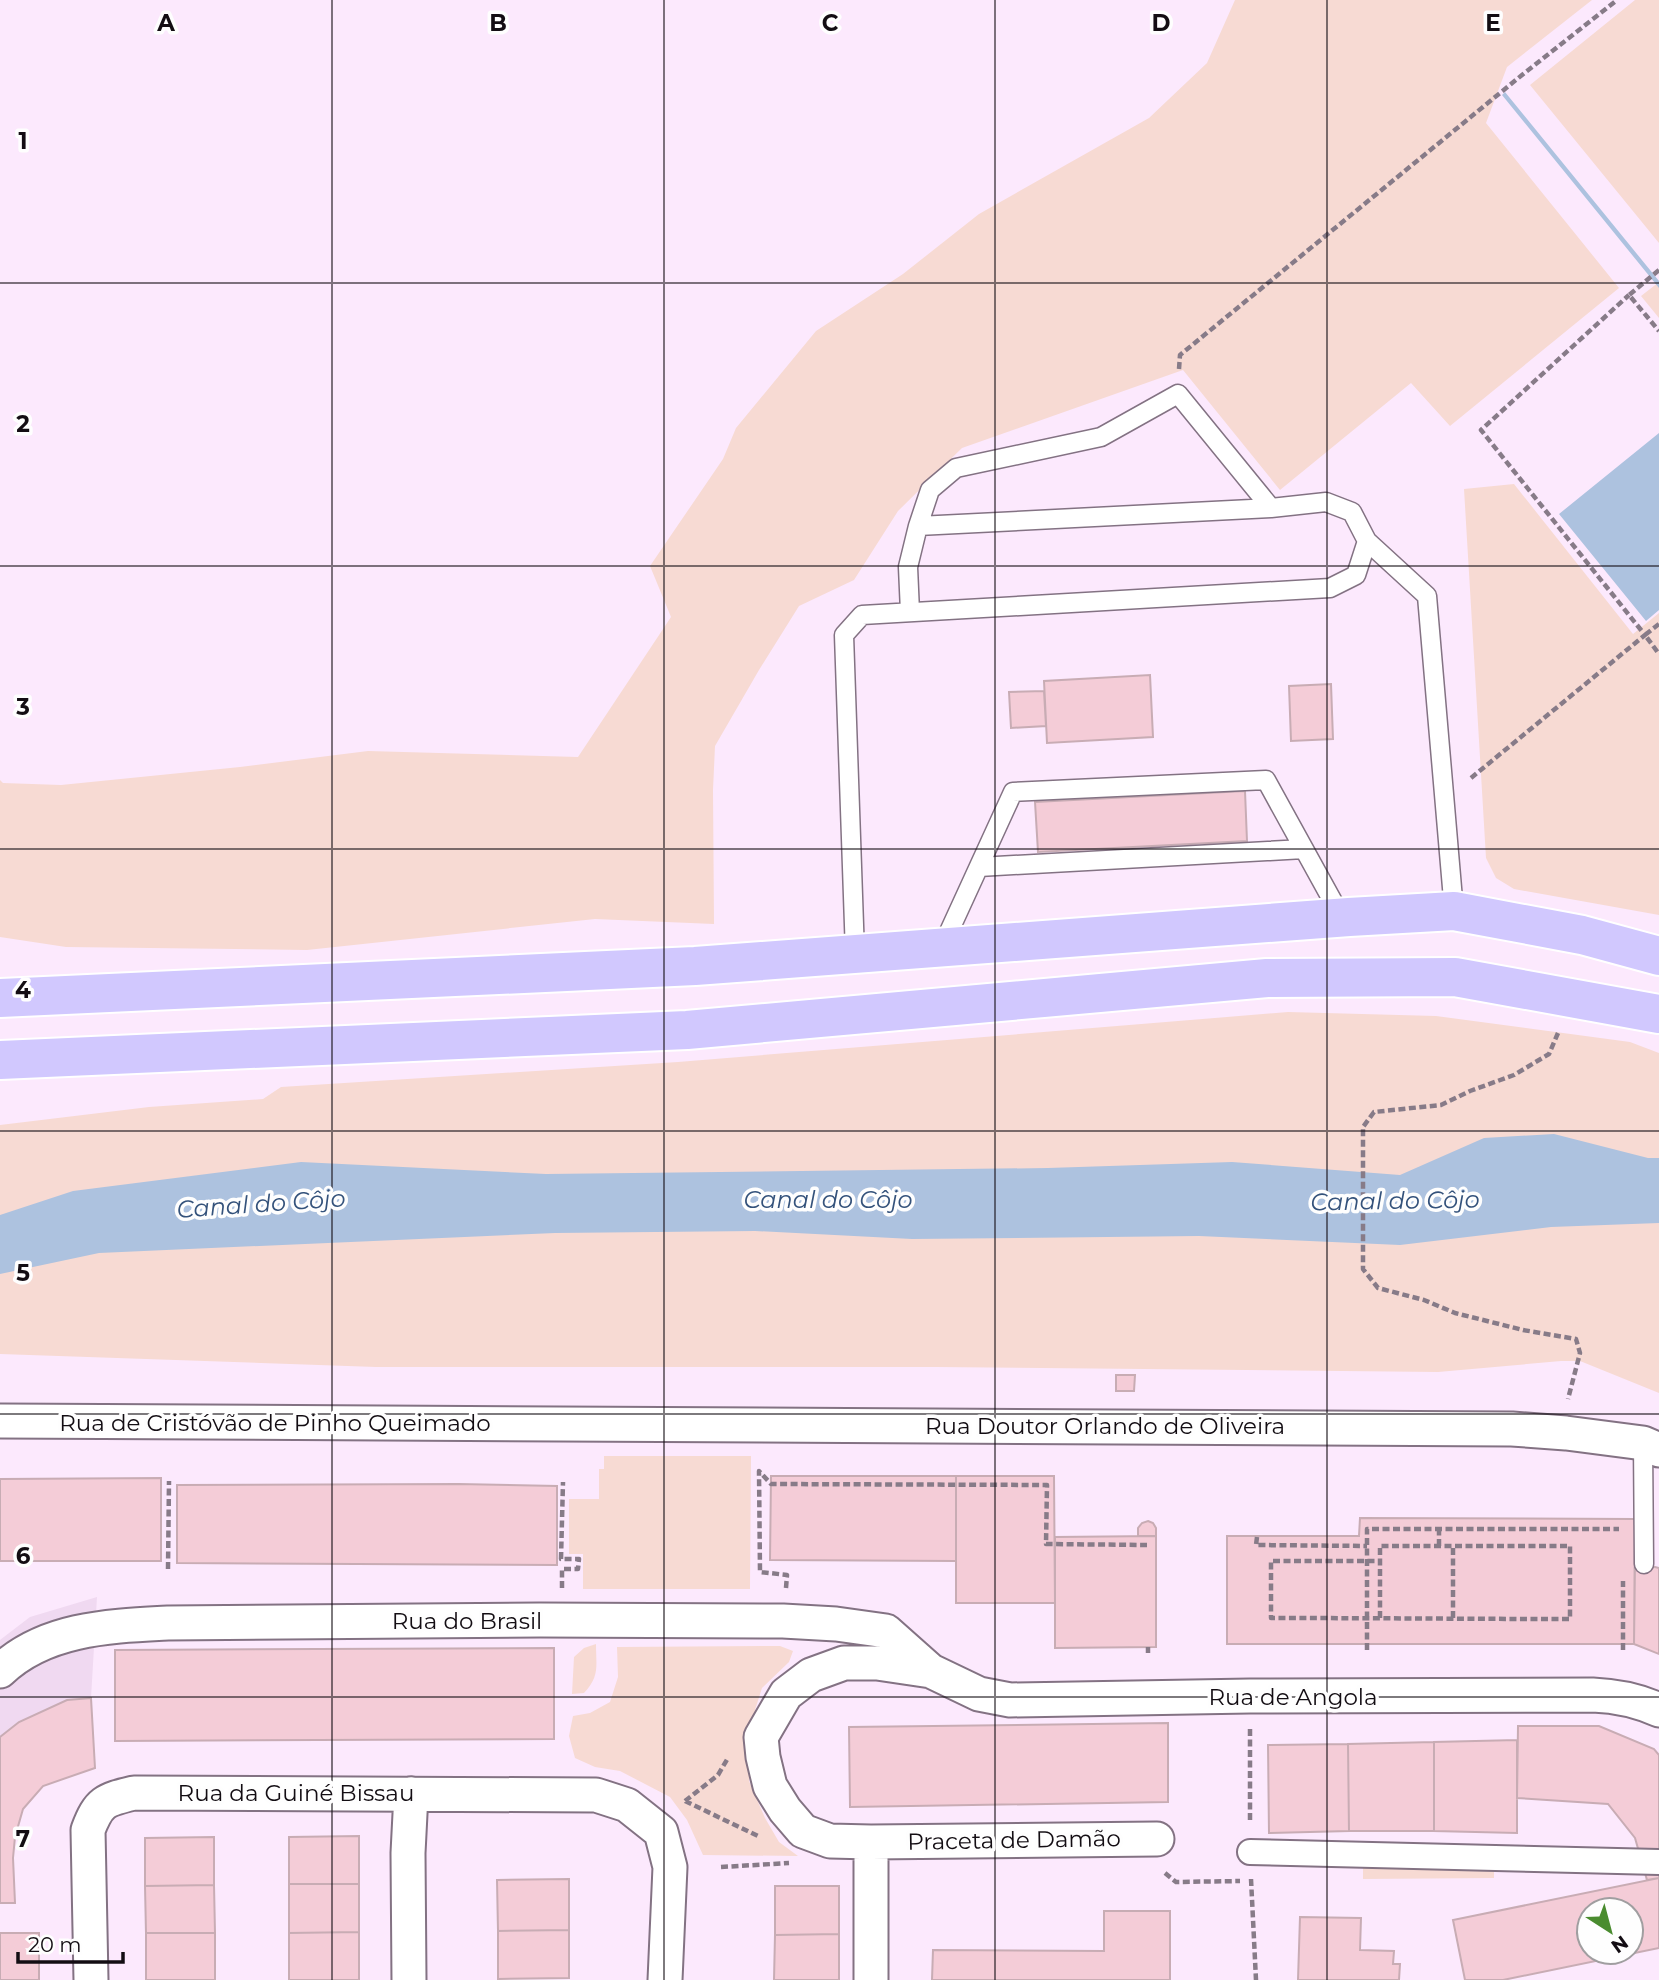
<svg xmlns="http://www.w3.org/2000/svg" width="1659" height="1980" viewBox="0 0 1659 1980" font-family="Montserrat,sans-serif">
	<rect width="100%" height="100%" fill="#fce9fd"/>
	<path fill="#f0d9f1" d="M97,1597L91,1698L95,1768L43,1786L23,1809L15,1837L13,1858L0,1903V1640L30,1617Z"/>
	<path fill="#f7dad3" d="M1235,0H1592L1507,67L1486,123L1619,288L1450,426L1411,383L1280,490L1183,370L962,448L898,511L854,580L799,606L759,670L715,746L713,790L714,924L595,919L307,950L66,947L0,937V780L3,783L61,785L240,767L368,751L578,757L671,617L650,566L723,459L736,428L816,331L903,274L979,214L1149,118L1207,63Z
		M1635,0H1659V243L1530,85Z
		M1659,282V318L1641,296Z
		M1514,484L1633,634L1659,613V915L1514,889L1496,878L1486,858L1464,489Z
		M1288,1012L1436,1016L1630,1042L1659,1053V1393L1580,1361H1561L1438,1372L936,1367H376L0,1354V1125L149,1107L263,1099L281,1087L678,1062Z
		M604,1456H751L750,1589H583V1554H569V1499H599V1469H604Z
		M596,1644C596,1666 600,1676 584,1693L572,1694L574,1657L584,1648Z
		M780,1646L793,1651L789,1662L762,1688L755,1710L749,1781L765,1818L779,1842L798,1856L703,1855L687,1820L670,1797L620,1771L595,1767L575,1758L569,1736L573,1716L590,1713L610,1702L618,1677L617,1647Z
		M1494,1850V1878L1363,1879V1852Z"/>
	<path fill="#adc2df" d="M1505,92L1659,281V288L1502,95Z
		M1659,433V610L1646,621L1559,514Z
		M1554,1134L1648,1158H1659V1223L1551,1227L1400,1245L1199,1236L912,1239L755,1231L555,1233L99,1253L0,1274V1215L73,1191L301,1162L546,1174L1048,1168L1232,1162L1400,1175L1484,1138Z"/>
	<path fill="#f4ccd7" stroke="#c8acb4" stroke-width="2" fill-rule="evenodd" d="M1150,675L1153,737L1047,743L1044,681Z
		M1331,684L1333,739L1291,741L1289,686Z
		M1044,691L1046,726L1011,728L1009,692Z
		M1245,791L1247,841L1038,852L1035,802Z
		M1116,1375H1135L1134,1391H1116Z
		M771,1476H956V1561L770,1560Z
		M956,1476H1054L1055,1603H956Z
		M161,1478V1561H0V1479Z
		M458,1484L557,1486V1565L177,1563V1485Z
		M1360,1518L1635,1519L1634,1644H1227V1536H1359Z
		M1148,1521L1153,1523L1156,1528V1536H1138V1528L1142,1523Z
		M1156,1536V1647L1055,1648V1537Z
		M1635,1562L1659,1568V1654L1634,1644Z
		M554,1648V1739L115,1741V1650Z
		M91,1698L95,1768L43,1786L23,1809L15,1837L13,1858L15,1903H0V1737L19,1722L67,1700Z
		M1168,1723V1802L850,1807L849,1727Z
		M1518,1726H1599L1654,1749L1659,1755V1878L1647,1880L1635,1838L1608,1804L1517,1798Z
		M1517,1740V1833L1434,1831V1742Z
		M1434,1742V1831H1349L1348,1744Z
		M1348,1744L1349,1831L1269,1833L1268,1745Z
		M359,1836V1884H289V1837Z
		M214,1837V1885L145,1886V1838Z
		M1659,1878V1948L1503,1980H1465L1453,1920ZM1589,1910H1631V1952H1589Z
		M569,1879V1930L498,1931L497,1880Z
		M289,1884H359V1932L289,1933Z
		M214,1885L215,1933H146L145,1886Z
		M775,1886H839V1934L775,1935Z
		M1104,1911H1170V1980H932L933,1950L1104,1951Z
		M1300,1917L1361,1918L1360,1950L1394,1951L1393,1964H1400L1399,1980H1298Z
		M569,1930V1978L498,1979V1931Z
		M359,1932V1980H289V1933Z
		M0,1933H39V1980H0Z
		M146,1933H215V1980H146Z
		M839,1934V1980H774L775,1935Z"/>
	<g fill="none" stroke-linecap="round" stroke-linejoin="round">
		<g stroke="#837283" stroke-width="21">
			<path id="service" d="M918,526L1271,508
				M910,612L908,567L918,526L930,490L956,468L1101,437L1178,394L1271,508L1326,502L1352,512L1367,541L1427,596L1454,911
				M979,867L1304,849
				M942,947L1013,792L1266,780L1342,918
				M855,954L844,635L862,615L1330,588L1356,575L1367,541
				M1643,1443L1644,1564"/>
		</g>
		<g stroke="#837283" stroke-width="28">
			<path id="pedestrian" d="M1250,1852L1659,1862"/>
		</g>
		<g stroke="#837283" stroke-width="37">
			<path id="minor" d="M0,1421L1512,1429L1566,1433L1643,1443L1659,1450
				M0,1671C45,1628 110,1626 168,1623L540,1620L783,1621L836,1624L886,1631L931,1671
				M871,1842L1157,1839
				M91,1980L88,1830C99,1801 105,1800 134,1793L596,1795L627,1805L661,1832L670,1867L665,1980
				M409,1980L408,1853L411,1794
				M871,1980V1842L830,1841L803,1831L785,1810L770,1786L763,1757L761,1737L786,1694L811,1675L844,1663H877L931,1671L979,1694L1010,1700L1250,1696L1593,1695C1617,1696 1637,1700 1659,1710"/>
		</g>
		<g stroke="#fff" stroke-width="42">
			<path id="primary" d="M0,998L695,966L1349,917L1454,911L1582,935L1659,956
				M0,1060L687,1030L1267,978L1455,977L1659,1014"/>
		</g>
		<path stroke="#877b88" stroke-width="4.5" stroke-dasharray="7 3.5" stroke-linecap="butt" d="M1659,270L1629,295L1659,331
			M1179,369L1180,355L1522,75L1617,0
			M1659,624L1645,635L1659,654
			M1471,778L1645,635L1481,430L1629,295
			M1558,1033L1549,1054L1514,1075L1470,1091L1441,1105L1374,1112L1363,1127V1269L1378,1288L1424,1300L1455,1313L1523,1330L1576,1339L1580,1353L1568,1399
			M1257,1537L1256,1545L1367,1546
			M1439,1546V1529
			M168,1569L169,1481
			M562,1588V1569H578L579,1559H561L563,1482
			M786,1588L787,1575L760,1572L759,1471L771,1484L1047,1485L1046,1544L1147,1545
			M1380,1618V1546H1570V1619C1470,1619 1370,1618 1271,1618V1561H1380
			M1453,1618V1546
			M1148,1647V1653
			M1367,1650V1529H1619
			M1623,1650V1581
			M1250,1729V1822
			M685,1801L760,1837
			M685,1801L718,1775L728,1758
			M721,1867L789,1863
			M1165,1873L1176,1882L1240,1881
			M1251,1879L1256,1980"/>
		<use href="#service" stroke="#fff" stroke-width="18"/>
		<use href="#pedestrian" stroke="#fff" stroke-width="24"/>
		<use href="#minor" stroke="#fff" stroke-width="33"/>
		<use href="#primary" stroke="#d1c8fe" stroke-width="38"/>
	</g>
	<path fill="none" stroke="#130d13" stroke-width="2" stroke-opacity="0.55" d="M332,0V1980M664,0V1980M995,0V1980M1327,0V1980M0,283H1659M0,566H1659M0,849H1659M0,1131H1659M0,1414H1659M0,1697H1659"/>
	<g text-anchor="middle" stroke-width="7" stroke-linejoin="round" paint-order="stroke">
		<g font-size="23" fill="#130d13" stroke="#fefefe">
			<text x="275" y="1431">Rua de Cristóvão de Pinho Queimado</text>
			<text x="1105" y="1434">Rua Doutor Orlando de Oliveira</text>
			<text x="467" y="1629">Rua do Brasil</text>
			<text x="1293" y="1705">Rua de Angola</text>
			<text x="296" y="1801">Rua da Guiné Bissau</text>
			<text transform="translate(1014 1840) rotate(-1)" y="8">Praceta de Damão</text>
		</g>
		<g font-size="24" font-style="italic" fill="#34527b" stroke="#fefefe">
			<text x="828" y="1208">Canal do Côjo</text>
			<text transform="translate(1395 1201) rotate(-1)" y="8">Canal do Côjo</text>
			<text transform="translate(261 1204) rotate(-4)" y="8">Canal do Côjo</text>
		</g>
	</g>
	<g font-size="23" text-anchor="middle" font-weight="bold" fill="#130d13" stroke="#fefefe" stroke-width="7" stroke-linejoin="round" paint-order="stroke">
		<text x="166" y="31">A</text>
		<text x="498" y="31">B</text>
		<text x="830" y="31">C</text>
		<text x="1161" y="31">D</text>
		<text x="1493" y="31">E</text>
		<text x="23" y="149">1</text>
		<text x="23" y="432">2</text>
		<text x="23" y="715">3</text>
		<text x="23" y="998">4</text>
		<text x="23" y="1281">5</text>
		<text x="23" y="1564">6</text>
		<text x="23" y="1847">7</text>
	</g>
	<g transform="translate(1610 1931) rotate(144)"><circle r="33" fill="#fefefe" stroke="#a09ea0" stroke-width="2"/>
	<path d="M0-5L12 26L0 18L-12 26Z" fill="#4a8c2f"/>
	<text y="-10" font-size="19" font-weight="bold" text-anchor="middle" fill="#130d13">N</text>
	</g>
	<path d="M18 1952v10h105v-10" fill="none" stroke="#130d13" stroke-width="3.5"/>
	<text x="28" y="1952" font-size="21" fill="#130d13" stroke="#fefefe" stroke-width="5" paint-order="stroke">20 m</text>
</svg>
